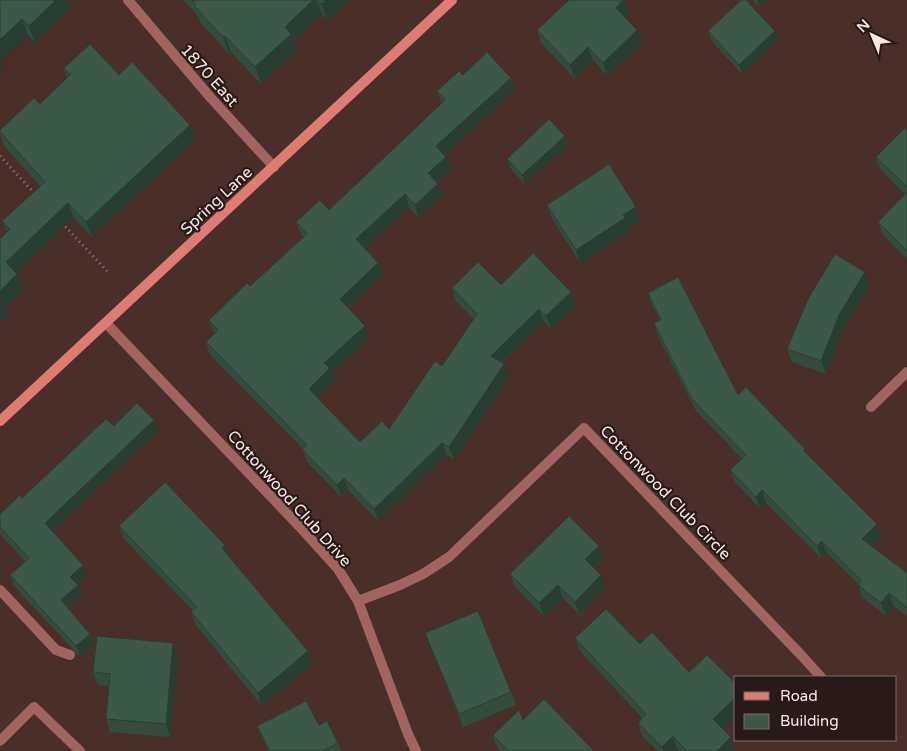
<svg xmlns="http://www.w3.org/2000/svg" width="907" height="751" viewBox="0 0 907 751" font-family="'Varela Round',sans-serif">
	<rect width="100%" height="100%" fill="#4a2e2a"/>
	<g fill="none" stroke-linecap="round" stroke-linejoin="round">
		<path stroke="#967e7a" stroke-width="3" stroke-dasharray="1 4" stroke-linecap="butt" d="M0,156L36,195
			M62,223L110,274"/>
		<path stroke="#a2645e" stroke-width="10" d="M871,407L907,372
			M0,590L56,650L70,655
			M0,741L34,707L80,751"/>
		<path stroke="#a2645e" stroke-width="10" d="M128,0L210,97L274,167
			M106,323L299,526L338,569L358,601L408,734L416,751
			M358,601L400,585L423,574L449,557L584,428L802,656L821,677"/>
		<path stroke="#de7c73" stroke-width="10" d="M0,421L452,0"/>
	</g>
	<path fill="#334c3e" d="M0,0H67L70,8L35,43L28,35Z
		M183,0H349L327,20L322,14L293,41L297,50L261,84L231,52L229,54L200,22L197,15Z
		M623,0H625L630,12L624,17L637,30L642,43L607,76L593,60L574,78L541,43L537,30Z
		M753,0H767L759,7Z
		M708,31L778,40L742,74L711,40Z
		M64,68L119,75L195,140L92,237L74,218L16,273L23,289L5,307L8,316L0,323V239L7,233L2,221L40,186L4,146L0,134V130L40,104L67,78Z
		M463,75L511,78L515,90L444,155L451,169L437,182L442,196L419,218L409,207L365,248L378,263L383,275L349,308L370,338L332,373L335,381L317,398L360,442L389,429L442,366L474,319L456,301L452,288L501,285L571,292L576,305L551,329L544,321L502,363L509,377L454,460L447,455L378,521L348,490L341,497L307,462L303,449L210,355L206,342L214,334L209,320L250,286L303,237L301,234L296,222L329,210L442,103L437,91Z
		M907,130V259L883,235L878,222L905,194L881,170L876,157Z
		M565,136L568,145L525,184L510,168L507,159Z
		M547,205L636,207L641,220L629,228L630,231L580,263L552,218Z
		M870,285L844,328L826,374L792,362L787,349Z
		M648,293L738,395L807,454L877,524L881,537L872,546L907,573V616L893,606L886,616L862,597L858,584L827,553L821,558L766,503L760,509L735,482L730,470L742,459L696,411L658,336L654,323L660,320L652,305Z
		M114,426L158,431L52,531L87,576L77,585L82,596L68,608L90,634L94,644L80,657L14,586L10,575L25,561L0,534V514L22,498Z
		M119,526L225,545L229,556L308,651L312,664L262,706L196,625L191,612L193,611L124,539Z
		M603,559L594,568L606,588L579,615L563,598L544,616L515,587L510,574Z
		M425,633L511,692L516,705L463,727Z
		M575,638L640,644L722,728L735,750L734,751H679L677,749L676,751H658L642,736L638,723L642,718L580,651Z
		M173,643L178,656L170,737L110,732L106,719L109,686L98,685L93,672Z
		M523,720L594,751H500L497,748L493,735Z
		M319,725L338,743L341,751H268L262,737L257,726Z"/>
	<path fill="#293e32" d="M56,0H67L70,8L35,43L29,26Z
		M313,0H317L322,14L293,41L297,50L261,84L255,67L285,27Z
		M326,0H349L327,20L322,4Z
		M623,0H625L630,12L620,21L616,8Z
		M757,0H767L759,7Z
		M22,19L28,35L0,61V40Z
		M637,30L642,43L607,76L603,63Z
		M775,31L778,40L742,74L739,65Z
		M225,36L231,52L229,54L223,37Z
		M588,47L593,60L574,78L570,65Z
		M0,62L3,71L0,74Z
		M511,78L515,90L440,159L436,146Z
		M190,125L195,140L92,237L86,222Z
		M565,136L568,145L525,184L522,175Z
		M446,157L451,169L433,186L428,173Z
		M438,184L442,196L419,218L415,205Z
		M405,194L409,207L361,252L356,239Z
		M68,203L74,218L11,277L6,262Z
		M636,207L641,220L629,228L630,231L580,263L576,250Z
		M378,263L383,275L345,311L340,299Z
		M865,272L870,285L844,328L826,374L821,361L839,315Z
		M17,274L23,289L5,307L8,316L0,323V291Z
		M571,292L576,305L551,329L546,316Z
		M539,309L544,321L496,368L491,356Z
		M365,326L370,338L332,373L335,381L313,402L309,389L324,363Z
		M504,364L509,377L454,460L449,447Z
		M154,420L158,431L49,534L45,523Z
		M442,443L447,455L378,521L374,509Z
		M344,478L348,490L341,497L337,485Z
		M762,490L766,503L760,509L756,497Z
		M877,524L881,537L867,551L862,539Z
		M822,541L827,553L821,558L817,546Z
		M225,545L230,558L222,548Z
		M599,546L603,559L590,572L585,559Z
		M83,565L87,576L74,588L70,577Z
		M601,575L606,588L579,615L575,602Z
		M78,585L82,596L65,611L61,600Z
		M558,585L563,598L544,616L539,603Z
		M889,593L893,606L886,616L881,603Z
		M90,634L94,644L80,657L76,646Z
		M173,643L178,656L170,737L166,724Z
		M308,651L312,664L262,706L258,693Z
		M736,697V715L718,732L713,719Z
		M673,736L677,749L676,751H663L662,747Z
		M731,737L735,750L734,751H717Z"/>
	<path fill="#3b5848" stroke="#293e32" d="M0,0H56L29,26L22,19L0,40Z
		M192,0H313L285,27L291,34L255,67L225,36L223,37L194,6L196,4Z
		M318,0H326L322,4Z
		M569,0H623L616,8L637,30L603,63L588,47L570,65L537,30Z
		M741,0H746L775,31L739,65L708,31Z
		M90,44L119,75L132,62L190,125L86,222L68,203L6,262L17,274L0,291V239L10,229L2,221L45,182L0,132V130L34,98L40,104L70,75L64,68Z
		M487,52L511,78L436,146L446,157L428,173L438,184L415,205L405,194L356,239L378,263L340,299L365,326L324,363L330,368L309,389L360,442L382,421L389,429L435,361L442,366L477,314L452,288L478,262L501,285L533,253L571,292L546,316L539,309L491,356L504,364L449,447L442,443L374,509L344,478L337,485L302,449L307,445L206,342L218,330L209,320L247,283L250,286L307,234L296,222L320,200L329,210L445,100L437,91L459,71L463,75Z
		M549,119L565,136L522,175L507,159Z
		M905,128L907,130V187L876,157Z
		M609,164L636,207L623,215L625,218L576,250L547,205Z
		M907,192V251L878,222Z
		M835,254L865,272L839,315L821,361L787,349L809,297Z
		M678,277L738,395L746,387L805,449L804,451L877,524L862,539L907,573V608L889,593L881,603L858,585L861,580L822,541L817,546L762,490L756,497L730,470L746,455L692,399L654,323L661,320L648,293Z
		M137,403L154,420L45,523L83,565L70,577L78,585L61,600L90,634L76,646L10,575L29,558L0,527V514L20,495L22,498L106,419L114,426Z
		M165,482L225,545L222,548L308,651L258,693L191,612L197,607L119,526Z
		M569,516L599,546L585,559L601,575L575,602L558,585L539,603L510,574Z
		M606,609L640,644L652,632L689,672L707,655L736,684V697L713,719L731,737L717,751H687L673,736L662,747L638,723L646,714L575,638Z
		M478,611L511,692L459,714L425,633Z
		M97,636L173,643L166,724L106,719L110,674L93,672Z
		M544,699L594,751H508L493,735L519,710L523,720Z
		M306,701L319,725L327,721L338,743L322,751H270L257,726Z"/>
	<g text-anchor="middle" stroke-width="4.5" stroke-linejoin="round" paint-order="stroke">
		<g font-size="16" fill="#fbe8e5" stroke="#271a18">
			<text transform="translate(210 75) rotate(48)" y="6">1870 East</text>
			<text transform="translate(216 200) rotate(-43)" y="6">Spring Lane</text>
			<text transform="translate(666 492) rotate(46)" y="6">Cottonwood Club Circle</text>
			<text transform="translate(290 498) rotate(48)" y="6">Cottonwood Club Drive</text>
		</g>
	</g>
	<rect x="734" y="676" width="162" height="65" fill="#271a18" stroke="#7c6c6a"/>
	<rect x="744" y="692" width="25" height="8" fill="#de7c73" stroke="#7c6c6a"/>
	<text x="780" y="701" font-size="15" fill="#fbe8e5">Road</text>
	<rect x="744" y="714" width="25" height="15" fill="#3b5848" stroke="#7c6c6a"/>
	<text x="780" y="726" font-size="15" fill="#fbe8e5">Building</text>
	<g transform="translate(872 35) rotate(316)" stroke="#271a18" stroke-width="4" paint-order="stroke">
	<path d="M0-4L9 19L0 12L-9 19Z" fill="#fbe8e5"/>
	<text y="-8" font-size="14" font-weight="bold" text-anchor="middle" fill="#fbe8e5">N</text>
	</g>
</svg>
